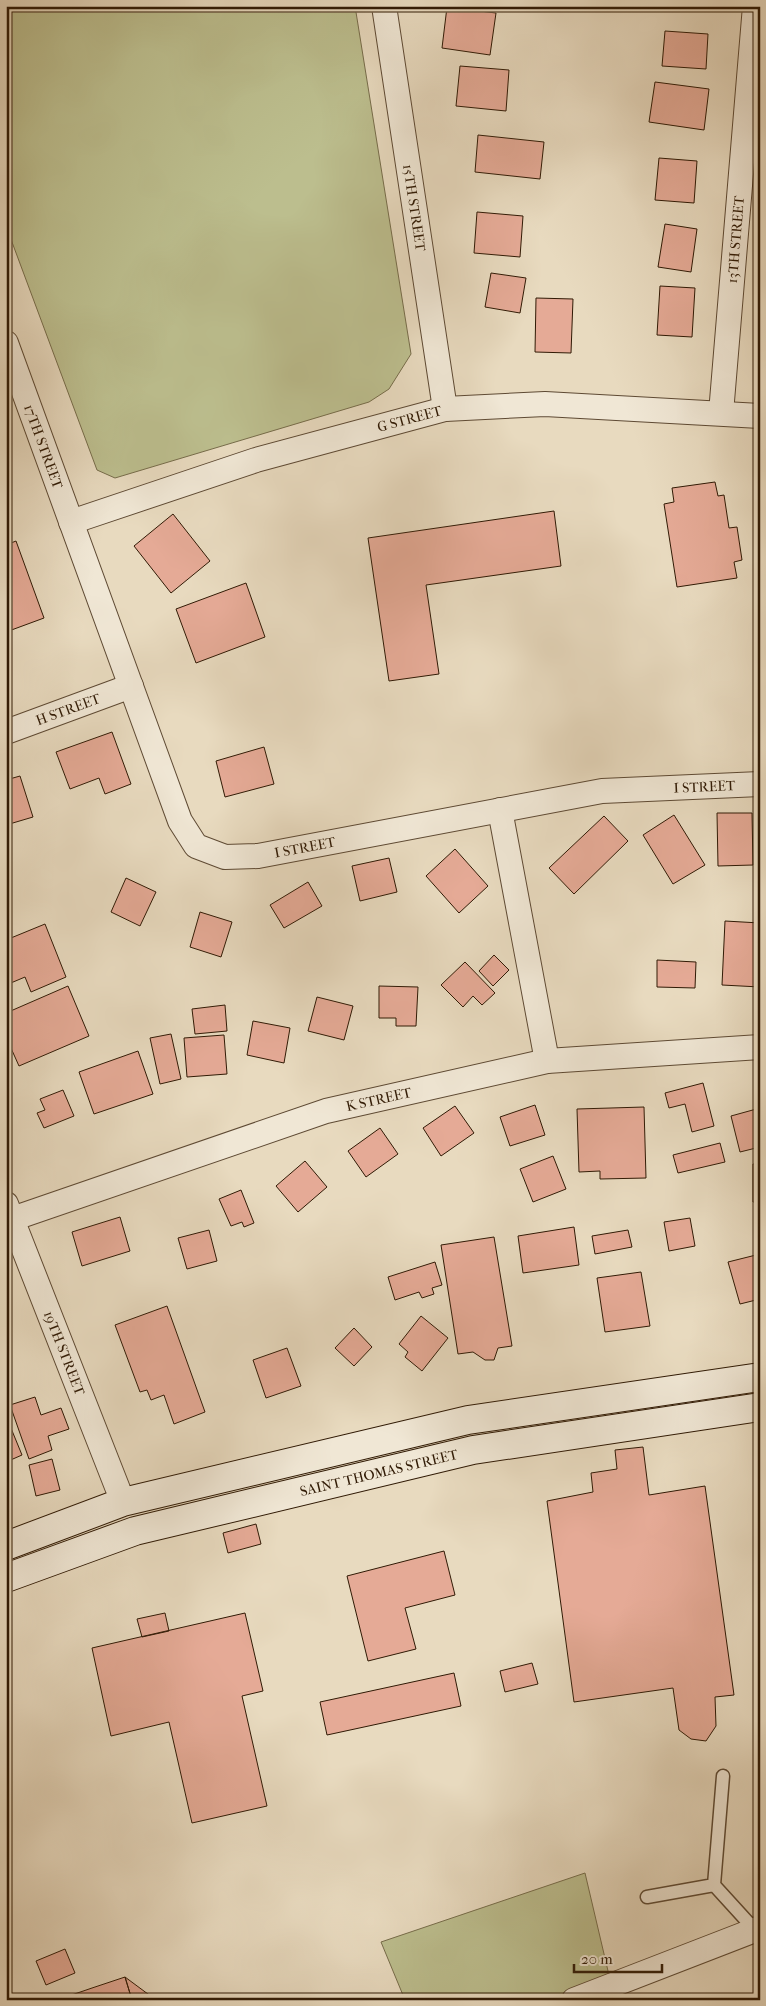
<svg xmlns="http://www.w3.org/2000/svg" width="766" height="2006" viewBox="0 0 766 2006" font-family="'IM FELL French Canon',serif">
	<rect width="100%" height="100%" fill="#e8dabf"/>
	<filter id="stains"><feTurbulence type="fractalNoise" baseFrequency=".004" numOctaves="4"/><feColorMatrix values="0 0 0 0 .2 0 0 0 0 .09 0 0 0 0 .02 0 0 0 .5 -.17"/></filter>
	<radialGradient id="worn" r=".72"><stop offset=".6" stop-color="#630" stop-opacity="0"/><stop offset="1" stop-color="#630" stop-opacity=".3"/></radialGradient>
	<path fill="#bcbe8e" stroke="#766c4a" d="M6,6H355L411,354L389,389L369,402L115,478L97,470L6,226Z
		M585,1873L612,1988L574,2000H405L381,1942Z"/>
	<path fill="#e5aa96" stroke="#301a05" d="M447,7L496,13L490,55L442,48Z
		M665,31L708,34L706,69L662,66Z
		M460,66L509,70L506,111L456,106Z
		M655,82L709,89L704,130L649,122Z
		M478,135L544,142L540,179L475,172Z
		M659,158L697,161L694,203L655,200Z
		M477,212L523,216L520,257L474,253Z
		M665,224L697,229L691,272L658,267Z
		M491,273L526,278L520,313L485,307Z
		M660,286L695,288L692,337L657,335Z
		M536,298L573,299L571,353L535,352Z
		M715,482L718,496L724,495L729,528L737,527L742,560L734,562L737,578L677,587L664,504L674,502L672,488Z
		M554,511L561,566L426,585L439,674L389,681L368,538Z
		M173,514L210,561L171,593L134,546Z
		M16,541L44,618L6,632V613L10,611L6,600V545Z
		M246,583L265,637L196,663L176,609Z
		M112,732L131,784L105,794L99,778L70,789L56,752Z
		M264,747L274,784L225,797L216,761Z
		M20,776L33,817L6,825V780Z
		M717,813H752L753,865L718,866Z
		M674,815L705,865L673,884L643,835Z
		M604,816L628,841L574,894L549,868Z
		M455,849L488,886L459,913L426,876Z
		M389,858L397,892L360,901L352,866Z
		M126,878L156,892L140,926L111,912Z
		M308,882L322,906L284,928L270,905Z
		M200,912L232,922L221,957L190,947Z
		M725,921L760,923V987L722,985Z
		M45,924L66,977L31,992L25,977L6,985V940Z
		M494,955L509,970L493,986L479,971Z
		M657,960L696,962L695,988L657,987Z
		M465,962L495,993L482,1005L473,996L463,1007L441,985Z
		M68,986L89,1036L19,1066L6,1037V1013Z
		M379,986L418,987L416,1026H396V1018H379Z
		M317,997L353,1006L344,1040L308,1031Z
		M225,1005L227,1031L195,1034L192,1009Z
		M253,1021L290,1028L284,1063L247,1055Z
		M171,1034L181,1079L160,1084L150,1038Z
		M224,1035L227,1074L187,1077L184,1038Z
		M138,1051L153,1094L94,1114L79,1072Z
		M703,1083L714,1126L692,1132L685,1104L669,1108L665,1093Z
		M63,1090L74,1116L44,1128L37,1113L45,1110L40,1099Z
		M535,1105L545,1135L510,1146L500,1117Z
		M455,1106L474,1133L441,1156L423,1128Z
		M644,1107L646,1178L600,1179V1171L579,1172L577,1109Z
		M760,1108V1147L740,1152L731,1116Z
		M380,1128L398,1154L366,1177L348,1151Z
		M720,1143L725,1162L678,1173L673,1155Z
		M553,1156L566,1189L533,1202L520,1169Z
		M305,1161L327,1187L298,1212L276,1186Z
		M753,1164H760V1202H753Z
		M241,1190L254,1223L244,1227L242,1222L231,1226L219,1199Z
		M120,1217L130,1251L82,1266L72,1232Z
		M690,1218L695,1246L669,1251L664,1222Z
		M574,1227L579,1265L523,1273L518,1236Z
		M209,1230L217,1261L187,1269L178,1238Z
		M628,1230L632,1247L595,1254L592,1236Z
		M494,1237L512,1346L498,1348L494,1360H485L473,1352L458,1354L441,1245Z
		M760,1254V1299L740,1304L728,1262Z
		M435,1262L442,1285L432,1288L434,1294L422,1298L419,1292L395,1300L388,1277Z
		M641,1272L650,1326L605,1332L597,1278Z
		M167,1306L205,1412L174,1424L164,1395L151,1400L147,1390L140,1392L115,1325Z
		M421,1316L448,1338L422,1371L405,1357L408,1352L399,1344Z
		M354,1328L372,1347L354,1366L335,1348Z
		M287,1348L301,1386L266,1398L253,1360Z
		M35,1397L41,1415L61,1408L69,1429L48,1436L52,1450L29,1459L10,1405Z
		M6,1416L22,1455L6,1462Z
		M643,1447L649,1495L705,1486L734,1695L715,1697L716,1726L706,1741L691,1739L679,1730L673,1688L574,1702L547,1501L593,1492L591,1473L617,1469L615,1450Z
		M52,1459L60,1490L36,1496L29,1465Z
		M256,1524L261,1544L228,1553L223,1533Z
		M444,1551L455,1595L405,1608L416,1649L368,1661L347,1576Z
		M165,1613L169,1631L142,1637L137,1619Z
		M245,1613L263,1691L242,1696L267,1806L192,1823L169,1722L111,1736L92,1648Z
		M532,1663L538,1684L505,1692L500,1671Z
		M454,1673L461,1706L327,1735L320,1702Z
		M65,1949L75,1973L46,1985L36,1961Z
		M125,1977L132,2000H57L92,1988Z
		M125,1977L156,2000H132Z"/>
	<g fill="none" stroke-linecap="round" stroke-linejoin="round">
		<g stroke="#5e4a34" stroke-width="15">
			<path id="lane" d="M714,1885L723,1776
				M647,1897L714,1885L755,1930"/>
		</g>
		<g stroke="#5e4a34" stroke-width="26">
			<g id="street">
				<path id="s1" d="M384,6L445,409"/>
				<path id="s2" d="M6,343L180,821L196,846L225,857L258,856L602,791L760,784"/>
				<path id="s3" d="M721,413L755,6"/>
				<path id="s4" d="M71,522L256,460L445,409L545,404L760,416"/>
				<path id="s5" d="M6,732L131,686"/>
				<path d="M500,810L547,1061"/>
				<path id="s6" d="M6,1204L123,1502"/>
				<path id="s7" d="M12,1219L326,1111L547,1061L760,1047"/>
				<path d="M574,2000L760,1928"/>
			</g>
		</g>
		<g stroke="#301a05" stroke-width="30">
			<g id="secondary">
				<path d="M6,1546L123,1502L468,1420L760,1377"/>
				<path id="s8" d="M6,1578L135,1531L473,1450L760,1407"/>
			</g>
		</g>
		<use href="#lane" stroke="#f0e7d5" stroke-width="12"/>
		<use href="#street" stroke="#f0e7d5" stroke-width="24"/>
		<use href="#secondary" stroke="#f0e7d5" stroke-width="28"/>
	</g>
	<g text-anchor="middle" stroke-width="4" stroke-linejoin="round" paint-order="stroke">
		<g font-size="14" fill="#301a05" stroke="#f0e7d5">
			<text dy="5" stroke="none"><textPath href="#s1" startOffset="204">15TH STREET</textPath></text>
			<text dy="5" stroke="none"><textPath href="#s3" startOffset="174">13TH STREET</textPath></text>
			<text dy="5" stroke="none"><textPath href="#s4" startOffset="354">G STREET</textPath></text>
			<text dy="5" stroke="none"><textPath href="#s2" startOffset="110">17TH STREET</textPath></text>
			<text dy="5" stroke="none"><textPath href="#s5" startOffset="66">H STREET</textPath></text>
			<text dy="5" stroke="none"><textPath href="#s2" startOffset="1055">I STREET</textPath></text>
			<text dy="5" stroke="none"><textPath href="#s2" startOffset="650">I STREET</textPath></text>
			<text dy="5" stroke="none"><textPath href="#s7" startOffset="386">K STREET</textPath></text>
			<text dy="5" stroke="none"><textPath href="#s6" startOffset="160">19TH STREET</textPath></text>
			<text dy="5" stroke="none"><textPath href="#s8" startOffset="388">SAINT THOMAS STREET</textPath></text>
		</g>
	</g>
	<rect width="766" height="2006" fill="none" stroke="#e8dabf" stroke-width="25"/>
	<rect x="8" y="8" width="751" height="1991" fill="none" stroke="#301a05" stroke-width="2.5"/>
	<rect x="12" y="12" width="741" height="1981" fill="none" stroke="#301a05"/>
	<path d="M574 1964v8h88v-8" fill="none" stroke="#301a05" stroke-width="2.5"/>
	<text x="581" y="1964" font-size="15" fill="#301a05" stroke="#f0e7d5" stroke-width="4" paint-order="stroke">20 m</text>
	<rect width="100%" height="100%" filter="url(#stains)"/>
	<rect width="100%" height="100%" fill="url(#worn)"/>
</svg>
